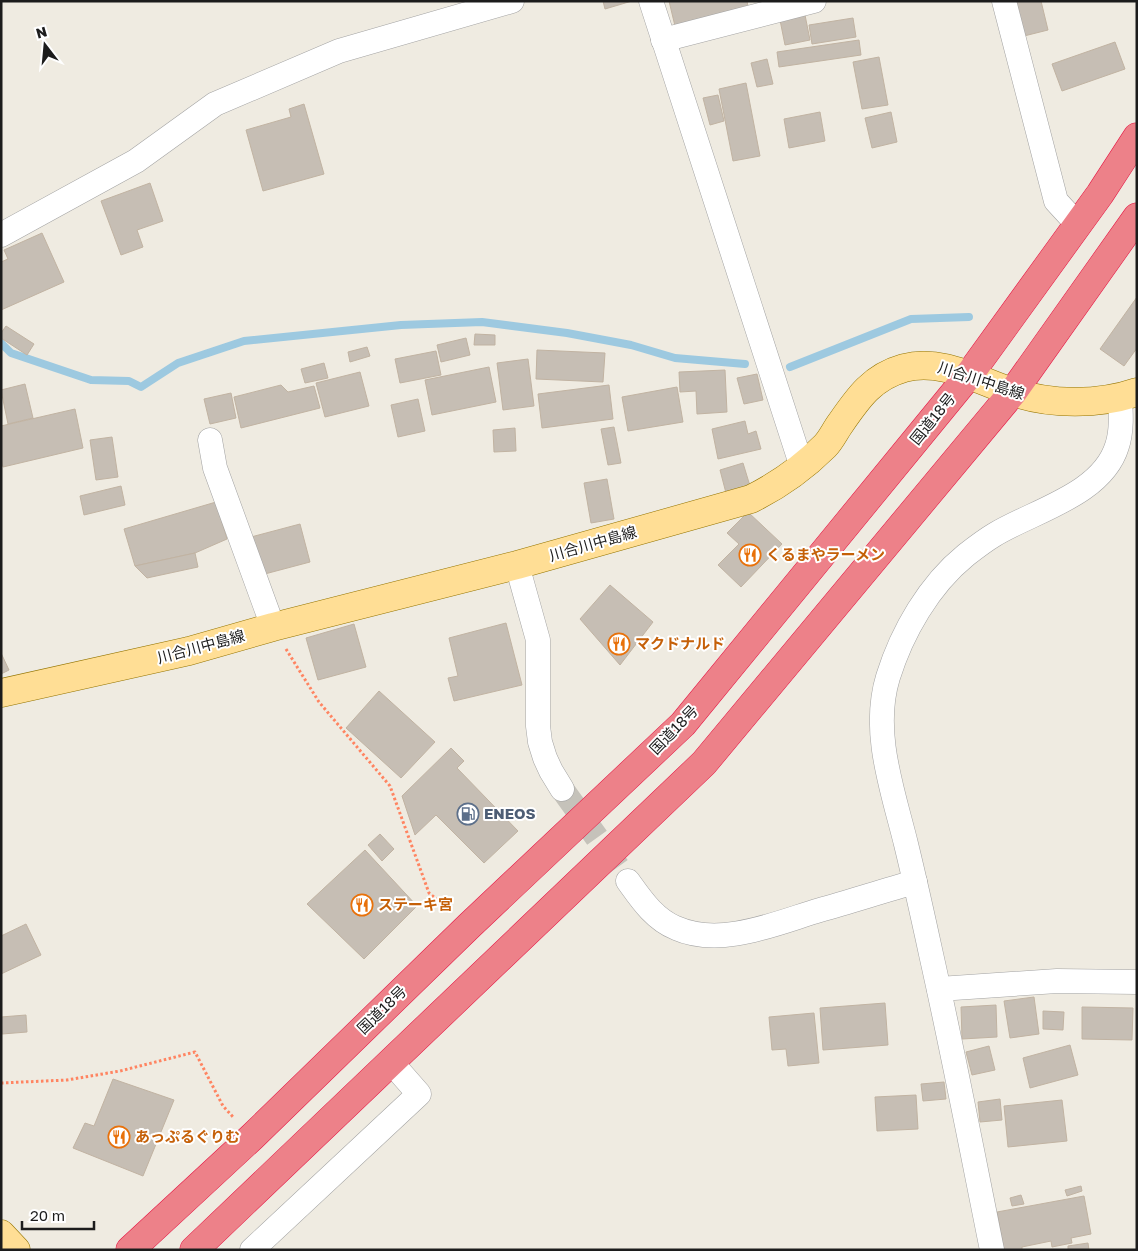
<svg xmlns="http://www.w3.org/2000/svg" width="1138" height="1251" viewBox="0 0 1138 1251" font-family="'Golos Text','Noto Sans JP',sans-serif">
<rect width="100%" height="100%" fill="#efebe1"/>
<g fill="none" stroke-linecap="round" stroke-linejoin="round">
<g stroke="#9dc9e0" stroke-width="8">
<polyline points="1,343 11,353 91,380 129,381 141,387 178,363 244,341 401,325 482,322 567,333 631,345 675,358 745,364"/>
<polyline points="790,367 911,319 969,317"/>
</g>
</g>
<g fill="#c6beb4" stroke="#c1b3a2">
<polygon points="603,1 632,1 605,9"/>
<polygon points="669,1 747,1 748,6 675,26"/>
<polygon points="1016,1 1041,1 1048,30 1024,36"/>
<polygon points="804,10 810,40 785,45 779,15"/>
<polygon points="853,18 856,37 812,44 809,25"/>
<polygon points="859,40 861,55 779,67 777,52"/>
<polygon points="1115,42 1125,69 1062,91 1052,64"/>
<polygon points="879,57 888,105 862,109 853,62"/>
<polygon points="767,59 773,84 757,87 751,63"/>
<polygon points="746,83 760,156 733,161 719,89"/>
<polygon points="718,95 724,121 710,125 703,98"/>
<polygon points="304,104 324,174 263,191 246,130 291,117 289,109"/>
<polygon points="820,112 825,141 789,148 784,119"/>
<polygon points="891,112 897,142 872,148 865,118"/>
<polygon points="150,183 163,221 137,230 143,247 121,255 101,201"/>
<polygon points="42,233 64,282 1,310 1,262 8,259 4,250"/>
<polygon points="1137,297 1137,348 1124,366 1100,349"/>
<polygon points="6,326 34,344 27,355 1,338 1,333"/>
<polygon points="475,334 495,335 495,345 474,345"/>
<polygon points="466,338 470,355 441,362 437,345"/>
<polygon points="367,347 370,356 350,362 348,352"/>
<polygon points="537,350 605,353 603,382 536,379"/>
<polygon points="436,351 441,375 400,383 395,359"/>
<polygon points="528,359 534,406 503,410 497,363"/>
<polygon points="324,363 328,378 305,383 301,369"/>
<polygon points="489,367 496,402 432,415 425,380"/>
<polygon points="725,370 727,412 697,414 696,391 680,392 679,372"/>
<polygon points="360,372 369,406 325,417 316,383"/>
<polygon points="757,374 763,400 744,404 737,378"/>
<polygon points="25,384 33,418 8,424 1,390"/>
<polygon points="281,385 288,392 314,386 320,408 241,428 234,397"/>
<polygon points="609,385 613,419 542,428 538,394"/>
<polygon points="677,387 683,422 628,431 622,397"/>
<polygon points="231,393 236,418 210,424 204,399"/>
<polygon points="418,399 425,431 398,437 391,405"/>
<polygon points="75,409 83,448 3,467 1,459 1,426"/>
<polygon points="745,421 748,434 756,431 761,449 718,459 712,429"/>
<polygon points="614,427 621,463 608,465 601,429"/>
<polygon points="515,428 516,451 494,452 493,430"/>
<polygon points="112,437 118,477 96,480 90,440"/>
<polygon points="743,463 750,486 726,493 720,470"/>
<polygon points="607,479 614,519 591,523 584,483"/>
<polygon points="121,486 125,505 84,515 80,496"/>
<polygon points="216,502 227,539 195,553 135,566 124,529"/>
<polygon points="748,512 782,544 741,587 718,565 739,544 727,533"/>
<polygon points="300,524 310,562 261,575 251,537"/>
<polygon points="195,553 198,567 147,578 135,566"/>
<polygon points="610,585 653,622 620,665 580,619"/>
<polygon points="506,623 522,685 454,701 448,678 458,676 449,638"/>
<polygon points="354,624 366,667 318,680 306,638"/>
<polygon points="1,653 9,670 1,674"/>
<polygon points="379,691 435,742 401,778 346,728"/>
<polygon points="451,748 464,761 457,768 518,831 484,863 436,815 415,835 402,796"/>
<polygon points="380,834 394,849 382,861 368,845"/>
<polygon points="365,850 417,906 364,959 307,904"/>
<polygon points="26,924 41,955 1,974 1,936"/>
<polygon points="1034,997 1039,1034 1010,1038 1004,1001"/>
<polygon points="885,1003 888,1045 823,1050 820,1008"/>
<polygon points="996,1005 997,1037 962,1039 961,1007"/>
<polygon points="1082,1007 1133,1008 1132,1040 1082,1039"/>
<polygon points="1043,1011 1064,1012 1063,1030 1043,1029"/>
<polygon points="814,1013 819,1063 788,1066 786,1049 772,1050 769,1017"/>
<polygon points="26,1015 27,1032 2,1034 1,1017"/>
<polygon points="1070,1045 1078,1075 1030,1088 1023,1058"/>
<polygon points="989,1046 995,1070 972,1075 966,1052"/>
<polygon points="113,1079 174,1100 143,1176 73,1148 85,1123 94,1126"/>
<polygon points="944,1082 946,1099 923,1101 921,1084"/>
<polygon points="916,1095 918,1129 877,1131 875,1097"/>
<polygon points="1000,1099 1002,1120 980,1122 978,1102"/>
<polygon points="1062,1100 1067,1141 1008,1147 1004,1106"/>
<polygon points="1081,1186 1082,1191 1067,1196 1065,1190"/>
<polygon points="1021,1195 1024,1204 1012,1206 1010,1198"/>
<polygon points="1084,1196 1091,1234 1071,1238 1072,1243 1052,1247 1051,1241 1022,1247 1022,1250 1004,1250 997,1212"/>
<polygon points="1088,1243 1089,1250 1068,1250 1068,1246"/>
</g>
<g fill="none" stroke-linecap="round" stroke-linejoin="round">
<polyline stroke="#c5c2ba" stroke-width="24" stroke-dasharray="24 12" stroke-linecap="butt" points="562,789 628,881"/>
<g stroke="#a3a3a3" stroke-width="25">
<g id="minor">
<polyline points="651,1 802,467"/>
<polyline points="1004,1 1056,201 1078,225"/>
<polyline points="663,40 814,1"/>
<polyline points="1,235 136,161 215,104 339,51 512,1"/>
<polyline points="210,440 215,468 273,627"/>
<polyline points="517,565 538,640 538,726 540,742 545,758 551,771 562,789"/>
<path d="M628 881C641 899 654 919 676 928 721 948 776 923 820 910 852 901 883 891 915 882"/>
<polyline points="939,989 1057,981 1137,982"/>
<polyline points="252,1250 419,1094 391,1062"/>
<path d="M992 1250C972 1151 953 1052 931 954 923 917 915 881 906 844 893 791 871 732 888 677 902 632 929 585 966 555 975 548 984 541 994 535 1033 511 1102 495 1117 446 1122 431 1121 414 1120 398"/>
</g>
</g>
<g stroke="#947400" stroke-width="29">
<g id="major">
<path d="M1 693 189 651 273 627 517 565 751 499C779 485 803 468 825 446 831 440 835 431 840 424 858 398 872 377 904 368 943 358 978 381 1013 392 1050 405 1100 405 1137 392"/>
<polyline points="1,1234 16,1250"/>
</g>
</g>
<g stroke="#e51644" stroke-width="29">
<g id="highway">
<polyline points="130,1250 252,1137 469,926 683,724 969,375 1100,194 1137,137"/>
<polyline points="194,1250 704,763 1013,392 1137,217"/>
</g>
</g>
<g stroke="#ff8461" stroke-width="3" stroke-dasharray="2.5 2.5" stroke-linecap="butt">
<polyline points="286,649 319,702 390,786 429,893 449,909"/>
<polyline points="1,1083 67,1080 120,1071 195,1052 223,1106 234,1118"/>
</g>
<use href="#minor" stroke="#fff" stroke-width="24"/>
<use href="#major" stroke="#ffde95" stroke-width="28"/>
<use href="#highway" stroke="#ed8189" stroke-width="28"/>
</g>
<defs>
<g id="restaurant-ring" transform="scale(1.125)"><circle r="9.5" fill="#fff" stroke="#e8710a" stroke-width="1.5"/><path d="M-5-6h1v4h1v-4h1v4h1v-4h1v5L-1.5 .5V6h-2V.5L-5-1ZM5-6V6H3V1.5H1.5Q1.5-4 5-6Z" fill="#e8710a"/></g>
<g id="fuel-ring" transform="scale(1.125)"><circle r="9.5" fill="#fff" stroke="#5c6f8a" stroke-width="1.5"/><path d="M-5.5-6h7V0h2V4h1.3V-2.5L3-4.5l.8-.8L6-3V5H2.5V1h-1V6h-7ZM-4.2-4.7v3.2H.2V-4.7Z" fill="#5c6f8a"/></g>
</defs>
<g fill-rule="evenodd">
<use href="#restaurant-ring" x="750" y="555"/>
<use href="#restaurant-ring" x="619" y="644"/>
<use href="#fuel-ring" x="468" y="814"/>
<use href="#restaurant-ring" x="362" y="905"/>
<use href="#restaurant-ring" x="119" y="1137"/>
</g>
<g text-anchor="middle" stroke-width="4" stroke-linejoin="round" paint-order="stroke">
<g font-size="15" fill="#1c1c1c" stroke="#fff">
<text transform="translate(981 381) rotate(18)" y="5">川合川中島線</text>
<text transform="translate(933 419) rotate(-51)" y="5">国道18号</text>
<text transform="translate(593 544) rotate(-16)" y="5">川合川中島線</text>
<text transform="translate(201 647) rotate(-15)" y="5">川合川中島線</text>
<text transform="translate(674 730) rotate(-46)" y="5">国道18号</text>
<text transform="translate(382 1010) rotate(-44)" y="5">国道18号</text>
</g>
<g font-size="15" font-weight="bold" fill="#c56008" stroke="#fff" text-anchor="start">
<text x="766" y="560">くるまやラーメン</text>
<text x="635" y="649">マクドナルド</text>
<text x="378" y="910">ステーキ宮</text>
<text x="135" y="1142">あっぷるぐりむ</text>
</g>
<g font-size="15" font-weight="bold" fill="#4e5e75" stroke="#fff" text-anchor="start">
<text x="484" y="819">ENEOS</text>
</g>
</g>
<rect width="1138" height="1251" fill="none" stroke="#1c1c1c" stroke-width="5"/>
<g transform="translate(45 45) rotate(344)" stroke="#ffffff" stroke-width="4" paint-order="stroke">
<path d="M0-4L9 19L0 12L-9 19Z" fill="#1c1c1c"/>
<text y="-8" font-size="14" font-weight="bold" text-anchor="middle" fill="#1c1c1c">N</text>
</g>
<path d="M22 1221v8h72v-8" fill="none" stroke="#1c1c1c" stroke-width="2.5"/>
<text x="30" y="1221" font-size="15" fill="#1c1c1c" stroke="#ffffff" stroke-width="4" paint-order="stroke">20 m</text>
</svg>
